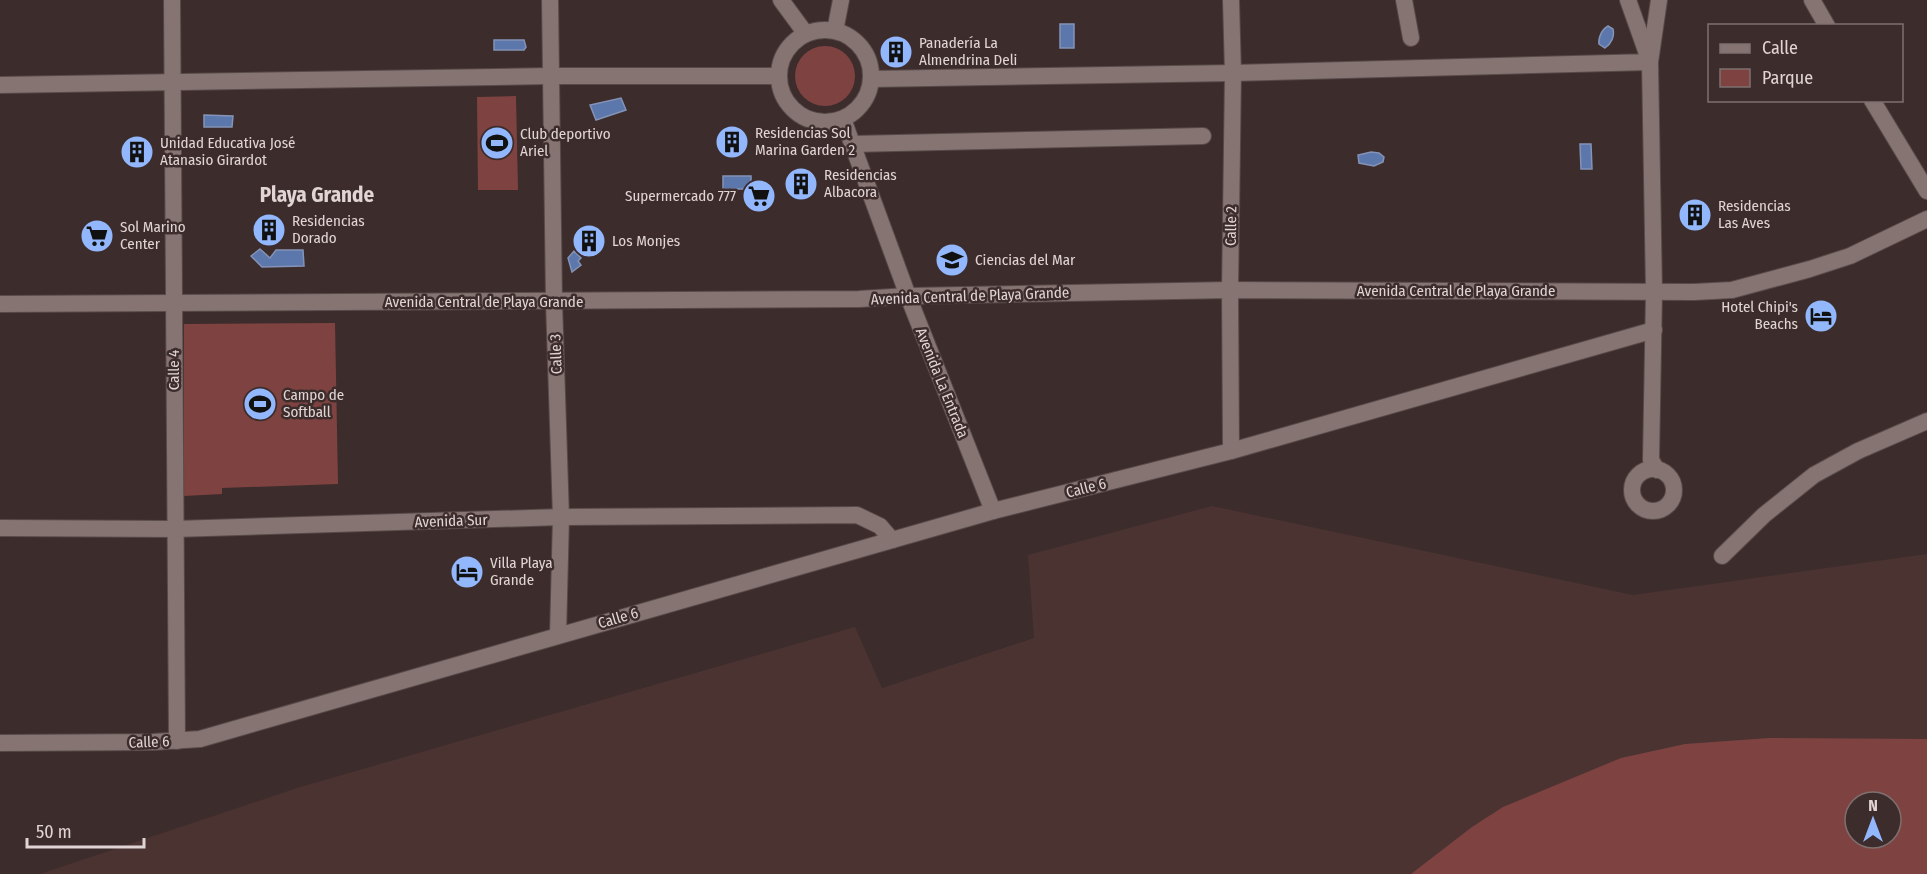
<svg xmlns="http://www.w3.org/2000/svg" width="1927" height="874" viewBox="0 0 1927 874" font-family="'Fira Sans Condensed',sans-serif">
<rect width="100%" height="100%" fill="#3c2c2b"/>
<path fill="#4b3332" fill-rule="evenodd" d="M1212 506 1633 595 1927 554V874H40L297 788 855 627 882 688 1034 638 1028 555ZM1855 802H1891V838H1855Z"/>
<g fill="#7e4341" fill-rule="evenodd">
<circle cx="825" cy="76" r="30"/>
<polygon points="516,96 518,190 478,190 477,97"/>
<polygon points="335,323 338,484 222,488 222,494 184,496 184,324"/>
<path d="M1769 738 1927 739V874H1411L1472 827 1503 807 1621 758 1685 744ZM1855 802H1891V838H1855Z"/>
</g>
<g fill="#5c77ab" stroke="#8493b7" stroke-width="1.5">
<rect x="1060" y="24" width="14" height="24"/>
<path d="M1608 26 1613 29C1615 36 1611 44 1605 48L1599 44C1598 38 1602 29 1608 26Z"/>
<polygon points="494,40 524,40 526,47 524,50 494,50"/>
<polygon points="621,98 626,110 596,120 590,105"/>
<polygon points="204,115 233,116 232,127 204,127"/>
<polygon points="1580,144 1591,144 1592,169 1581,169"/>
<polygon points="1371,152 1379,153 1384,157 1383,162 1374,166 1359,163 1358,155"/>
<rect x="723" y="176" width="28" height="13"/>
<polygon points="260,249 270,258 276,250 303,250 304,266 262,267 251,256"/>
<polygon points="574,251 581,258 578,261 581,265 572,272 568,258"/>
</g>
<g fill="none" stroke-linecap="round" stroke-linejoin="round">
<g stroke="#574a49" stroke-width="18">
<g id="minor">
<polyline points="172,0 177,741"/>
<polyline points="550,0 554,302 561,517 558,635"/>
<polyline points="781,0 806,34"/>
<polyline points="1404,0 1411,38"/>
<polyline points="1812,0 1827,26"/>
<circle cx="825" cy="76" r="46"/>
<polyline points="835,31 841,0"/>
<polyline points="872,79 1233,73 1650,62 1628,0"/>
<polyline points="0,85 550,76 778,76"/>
<polyline points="1872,100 1927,191"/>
<polyline points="843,119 908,296 993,511"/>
<polyline points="852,144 1203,136"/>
<polyline points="0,304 859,299 908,296 1230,290 1694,292 1732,290 1810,269 1850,256 1927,219"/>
<polyline points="1231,451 1230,290 1233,73 1231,0"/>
<circle cx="1653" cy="490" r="21"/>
<polyline points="1657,470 1651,460 1654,292 1650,62 1659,0"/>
<polyline points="0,528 175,529 561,517 857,515 880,526 892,540"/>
<polyline points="1722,556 1764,515 1814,475 1858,451 1927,421"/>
<polyline points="0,743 153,742 200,739 993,511 1231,451 1654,330"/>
</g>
</g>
<use href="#minor" stroke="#867472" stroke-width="16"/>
</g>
<defs>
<g id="building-disc" transform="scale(1.725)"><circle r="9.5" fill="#92b7fd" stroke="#3c2c2b"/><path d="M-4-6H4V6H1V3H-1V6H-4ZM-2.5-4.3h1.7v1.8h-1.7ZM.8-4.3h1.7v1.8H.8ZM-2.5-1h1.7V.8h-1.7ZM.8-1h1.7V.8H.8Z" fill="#111"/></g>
<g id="stadium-disc" transform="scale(1.725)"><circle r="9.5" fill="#92b7fd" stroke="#3c2c2b"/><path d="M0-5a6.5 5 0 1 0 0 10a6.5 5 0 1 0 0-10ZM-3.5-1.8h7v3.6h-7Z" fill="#111"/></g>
<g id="supermarket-disc" transform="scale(1.725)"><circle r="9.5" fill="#92b7fd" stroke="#3c2c2b"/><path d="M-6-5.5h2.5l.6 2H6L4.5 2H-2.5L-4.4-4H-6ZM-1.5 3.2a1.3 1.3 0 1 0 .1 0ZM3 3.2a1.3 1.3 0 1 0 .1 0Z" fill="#111"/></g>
<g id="school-disc" transform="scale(1.725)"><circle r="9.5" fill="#92b7fd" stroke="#3c2c2b"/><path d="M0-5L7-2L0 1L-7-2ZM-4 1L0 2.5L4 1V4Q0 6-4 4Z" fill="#111"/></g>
<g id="hotel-disc" transform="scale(1.725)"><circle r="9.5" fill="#92b7fd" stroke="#3c2c2b"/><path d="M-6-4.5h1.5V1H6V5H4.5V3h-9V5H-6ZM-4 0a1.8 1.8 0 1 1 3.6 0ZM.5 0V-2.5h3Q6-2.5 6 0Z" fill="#111"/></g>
</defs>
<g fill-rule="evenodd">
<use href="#building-disc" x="896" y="52"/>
<use href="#building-disc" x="732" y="142"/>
<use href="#stadium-disc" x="497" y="143"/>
<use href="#building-disc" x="137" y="152"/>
<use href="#building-disc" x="801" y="184"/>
<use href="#supermarket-disc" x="759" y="196"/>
<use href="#building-disc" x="1695" y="215"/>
<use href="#building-disc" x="269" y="230"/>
<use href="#supermarket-disc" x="97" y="236"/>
<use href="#building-disc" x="589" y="241"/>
<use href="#school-disc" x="952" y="260"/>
<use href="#hotel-disc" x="1821" y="316"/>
<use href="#stadium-disc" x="260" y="404"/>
<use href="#hotel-disc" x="467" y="572"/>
</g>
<g text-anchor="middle" stroke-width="5" stroke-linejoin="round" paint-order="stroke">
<g font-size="15" fill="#e0d5d4" stroke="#3c2c2b" text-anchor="start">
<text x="919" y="48">Panadería La<tspan x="919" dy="17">Almendrina Deli</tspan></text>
<text x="755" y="138">Residencias Sol<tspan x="755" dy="17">Marina Garden 2</tspan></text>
<text x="520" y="139">Club deportivo<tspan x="520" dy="17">Ariel</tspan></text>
<text x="160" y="148">Unidad Educativa José<tspan x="160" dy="17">Atanasio Girardot</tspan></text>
<text x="824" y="180">Residencias<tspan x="824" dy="17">Albacora</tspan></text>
<text x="736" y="201" text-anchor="end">Supermercado 777</text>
<text x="1718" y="211">Residencias<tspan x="1718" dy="17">Las Aves</tspan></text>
<text x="292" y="226">Residencias<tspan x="292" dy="17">Dorado</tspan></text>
<text x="120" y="232">Sol Marino<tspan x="120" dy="17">Center</tspan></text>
<text x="612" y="246">Los Monjes</text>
<text x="975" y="265">Ciencias del Mar</text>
<text x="1798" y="312" text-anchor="end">Hotel Chipi's<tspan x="1798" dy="17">Beachs</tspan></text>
<text x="283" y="400">Campo de<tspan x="283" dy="17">Softball</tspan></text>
<text x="490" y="568">Villa Playa<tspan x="490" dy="17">Grande</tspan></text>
</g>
<g font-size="15" fill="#e0d5d4" stroke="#3c2c2b">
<text transform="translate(1231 226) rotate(-89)" y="5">Calle 2</text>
<text x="1456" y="296">Avenida Central de Playa Grande</text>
<text transform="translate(970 296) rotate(-2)" y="5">Avenida Central de Playa Grande</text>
<text x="484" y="307">Avenida Central de Playa Grande</text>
<text transform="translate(556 354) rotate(-92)" y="5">Calle 3</text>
<text transform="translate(174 370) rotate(-90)" y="5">Calle 4</text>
<text transform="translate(942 383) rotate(68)" y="5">Avenida La Entrada</text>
<text transform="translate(1086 488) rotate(-14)" y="5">Calle 6</text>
<text transform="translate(451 521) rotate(-2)" y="5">Avenida Sur</text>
<text transform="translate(618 618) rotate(-16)" y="5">Calle 6</text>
<text transform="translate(149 742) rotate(-2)" y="5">Calle 6</text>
</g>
<g font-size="21" font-weight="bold" fill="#e0d5d4" stroke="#3c2c2b">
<text x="317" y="202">Playa Grande</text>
</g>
</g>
<rect x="1708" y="24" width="195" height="78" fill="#3c2c2b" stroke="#7e706f" stroke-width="1.5"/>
<rect x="1720" y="44" width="30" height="9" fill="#867472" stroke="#7e706f" stroke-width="1.5"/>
<text x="1762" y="54" font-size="18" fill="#e0d5d4">Calle</text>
<rect x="1720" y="69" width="30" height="18" fill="#7e4341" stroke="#7e706f" stroke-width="1.5"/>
<text x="1762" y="84" font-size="18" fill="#e0d5d4">Parque</text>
<g transform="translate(1873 820)"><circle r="28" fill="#3c2c2b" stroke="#7e706f" stroke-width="1.5"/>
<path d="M0-4.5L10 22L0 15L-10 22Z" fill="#92b7fd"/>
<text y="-9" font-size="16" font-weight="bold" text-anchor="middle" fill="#e0d5d4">N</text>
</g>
<path d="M27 838v9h117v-9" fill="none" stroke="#e0d5d4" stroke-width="3"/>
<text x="36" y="838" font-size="18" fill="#e0d5d4" stroke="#3c2c2b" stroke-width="4.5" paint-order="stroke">50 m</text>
</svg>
